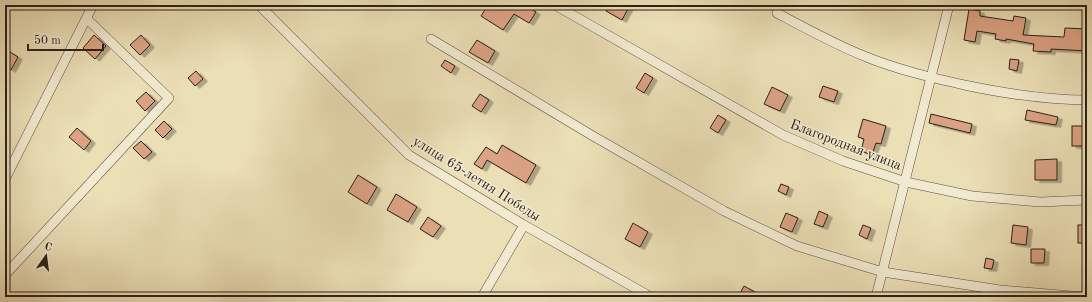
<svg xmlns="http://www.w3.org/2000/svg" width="1092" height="302" viewBox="0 0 1092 302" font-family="'Old Standard TT',serif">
<defs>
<filter id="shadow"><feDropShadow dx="4.5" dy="2.5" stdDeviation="0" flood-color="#0004"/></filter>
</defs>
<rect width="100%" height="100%" fill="#ebdfb6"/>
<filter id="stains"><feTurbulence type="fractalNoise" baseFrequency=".005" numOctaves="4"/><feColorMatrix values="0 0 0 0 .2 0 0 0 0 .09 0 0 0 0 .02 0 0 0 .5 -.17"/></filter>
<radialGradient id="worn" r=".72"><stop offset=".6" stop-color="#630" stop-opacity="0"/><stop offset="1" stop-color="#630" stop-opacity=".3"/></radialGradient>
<g fill="#dca284" stroke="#2b2119" filter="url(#shadow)">
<polygon points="488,5 525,5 536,12 529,23 514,14 503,30 481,16"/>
<polygon points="609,5 630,5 622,20 606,11"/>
<polygon points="969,9 980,11 980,16 1013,21 1014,16 1026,18 1023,35 1064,37 1065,28 1087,29 1087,51 1051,49 1051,52 1033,51 1034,44 1006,39 1006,41 995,39 996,34 977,31 975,42 964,40"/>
<polygon points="94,35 106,46 95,59 83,48"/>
<polygon points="141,35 150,45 140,55 130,45"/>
<polygon points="477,40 495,51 488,63 469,52"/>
<polygon points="5,49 18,57 11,70 5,66"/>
<polygon points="1010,59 1019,60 1017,71 1009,69"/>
<polygon points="445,60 455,66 451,73 441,66"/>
<polygon points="196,71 203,79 195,86 188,78"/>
<polygon points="645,73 653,78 644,93 636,88"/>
<polygon points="823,86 838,91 834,102 819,97"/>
<polygon points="772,87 788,95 780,111 764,104"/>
<polygon points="146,92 155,101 145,111 136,101"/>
<polygon points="480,94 489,100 481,112 472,106"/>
<polygon points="1027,110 1058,117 1056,125 1025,120"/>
<polygon points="931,114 972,124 970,133 929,123"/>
<polygon points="718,115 726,120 718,133 710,128"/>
<polygon points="863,119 886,126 881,144 876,143 872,155 861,151 864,139 858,137"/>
<polygon points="164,121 172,129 163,138 155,130"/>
<rect x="1072" y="126" width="15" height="20"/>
<polygon points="77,128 91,141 84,150 69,137"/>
<polygon points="141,141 152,152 144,159 133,148"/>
<polygon points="502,145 536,165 526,183 487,160 482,169 474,164 486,147 497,154"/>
<polygon points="1057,159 1057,180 1035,180 1035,160"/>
<polygon points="358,175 377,187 367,204 348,192"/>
<polygon points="781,184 789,187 786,195 778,191"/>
<polygon points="396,194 417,207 408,222 387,210"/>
<polygon points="819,211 828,215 823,227 814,224"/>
<polygon points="786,213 798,218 792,232 780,227"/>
<polygon points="428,217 441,226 433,237 420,229"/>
<polygon points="633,223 648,232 640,247 625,239"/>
<polygon points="863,225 871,228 867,239 859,235"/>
<polygon points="1013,225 1028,227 1026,245 1011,243"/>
<rect x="1078" y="225" width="9" height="18"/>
<polygon points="1031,249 1045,249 1044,263 1031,263"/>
<polygon points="986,258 994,260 992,269 984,268"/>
<polygon points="744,286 764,297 738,297"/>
</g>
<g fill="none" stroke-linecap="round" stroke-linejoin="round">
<g stroke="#5b5040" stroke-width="10">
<g id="street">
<polyline points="259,5 409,155 524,225 651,297"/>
<polyline points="555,5 783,135 843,161 906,182 972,196 1040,202 1087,200"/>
<path d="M777 13C805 28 834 44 864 56 898 70 933 78 969 86 1008 94 1047 100 1087 100"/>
<polyline points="431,39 593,136 724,211 797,246 883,272 1000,290 1072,296 1087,296"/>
<polyline points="5,179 93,5"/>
<polyline points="5,275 169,98 87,19"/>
<polyline points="482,297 524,225"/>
<polyline points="876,297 949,5"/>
</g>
</g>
<use href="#street" stroke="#f2ead0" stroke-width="9"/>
</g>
<g text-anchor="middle" stroke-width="3" stroke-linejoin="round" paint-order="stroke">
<g font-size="14" fill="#2b2119" stroke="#f2ead0">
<text transform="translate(846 144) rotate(21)" y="5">Благородная улица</text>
<text transform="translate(477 178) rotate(32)" y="5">улица 65-летия Победы</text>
</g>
</g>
<rect width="1092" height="302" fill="none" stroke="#ebdfb6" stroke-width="20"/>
<rect x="6" y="6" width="1080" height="290" fill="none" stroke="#2b2119" stroke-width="2"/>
<rect x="10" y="10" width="1072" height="282" fill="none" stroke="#2b2119"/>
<g transform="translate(46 256) rotate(14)" stroke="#f2ead0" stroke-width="3" paint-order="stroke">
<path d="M0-3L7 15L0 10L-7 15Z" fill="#2b2119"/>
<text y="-6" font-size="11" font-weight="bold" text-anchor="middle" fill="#2b2119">С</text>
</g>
<path d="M28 44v6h75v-6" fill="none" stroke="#2b2119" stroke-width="2"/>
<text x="34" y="44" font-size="12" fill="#2b2119" stroke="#f2ead0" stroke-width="3" paint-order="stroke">50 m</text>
<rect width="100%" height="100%" filter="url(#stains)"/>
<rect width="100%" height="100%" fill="url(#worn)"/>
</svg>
